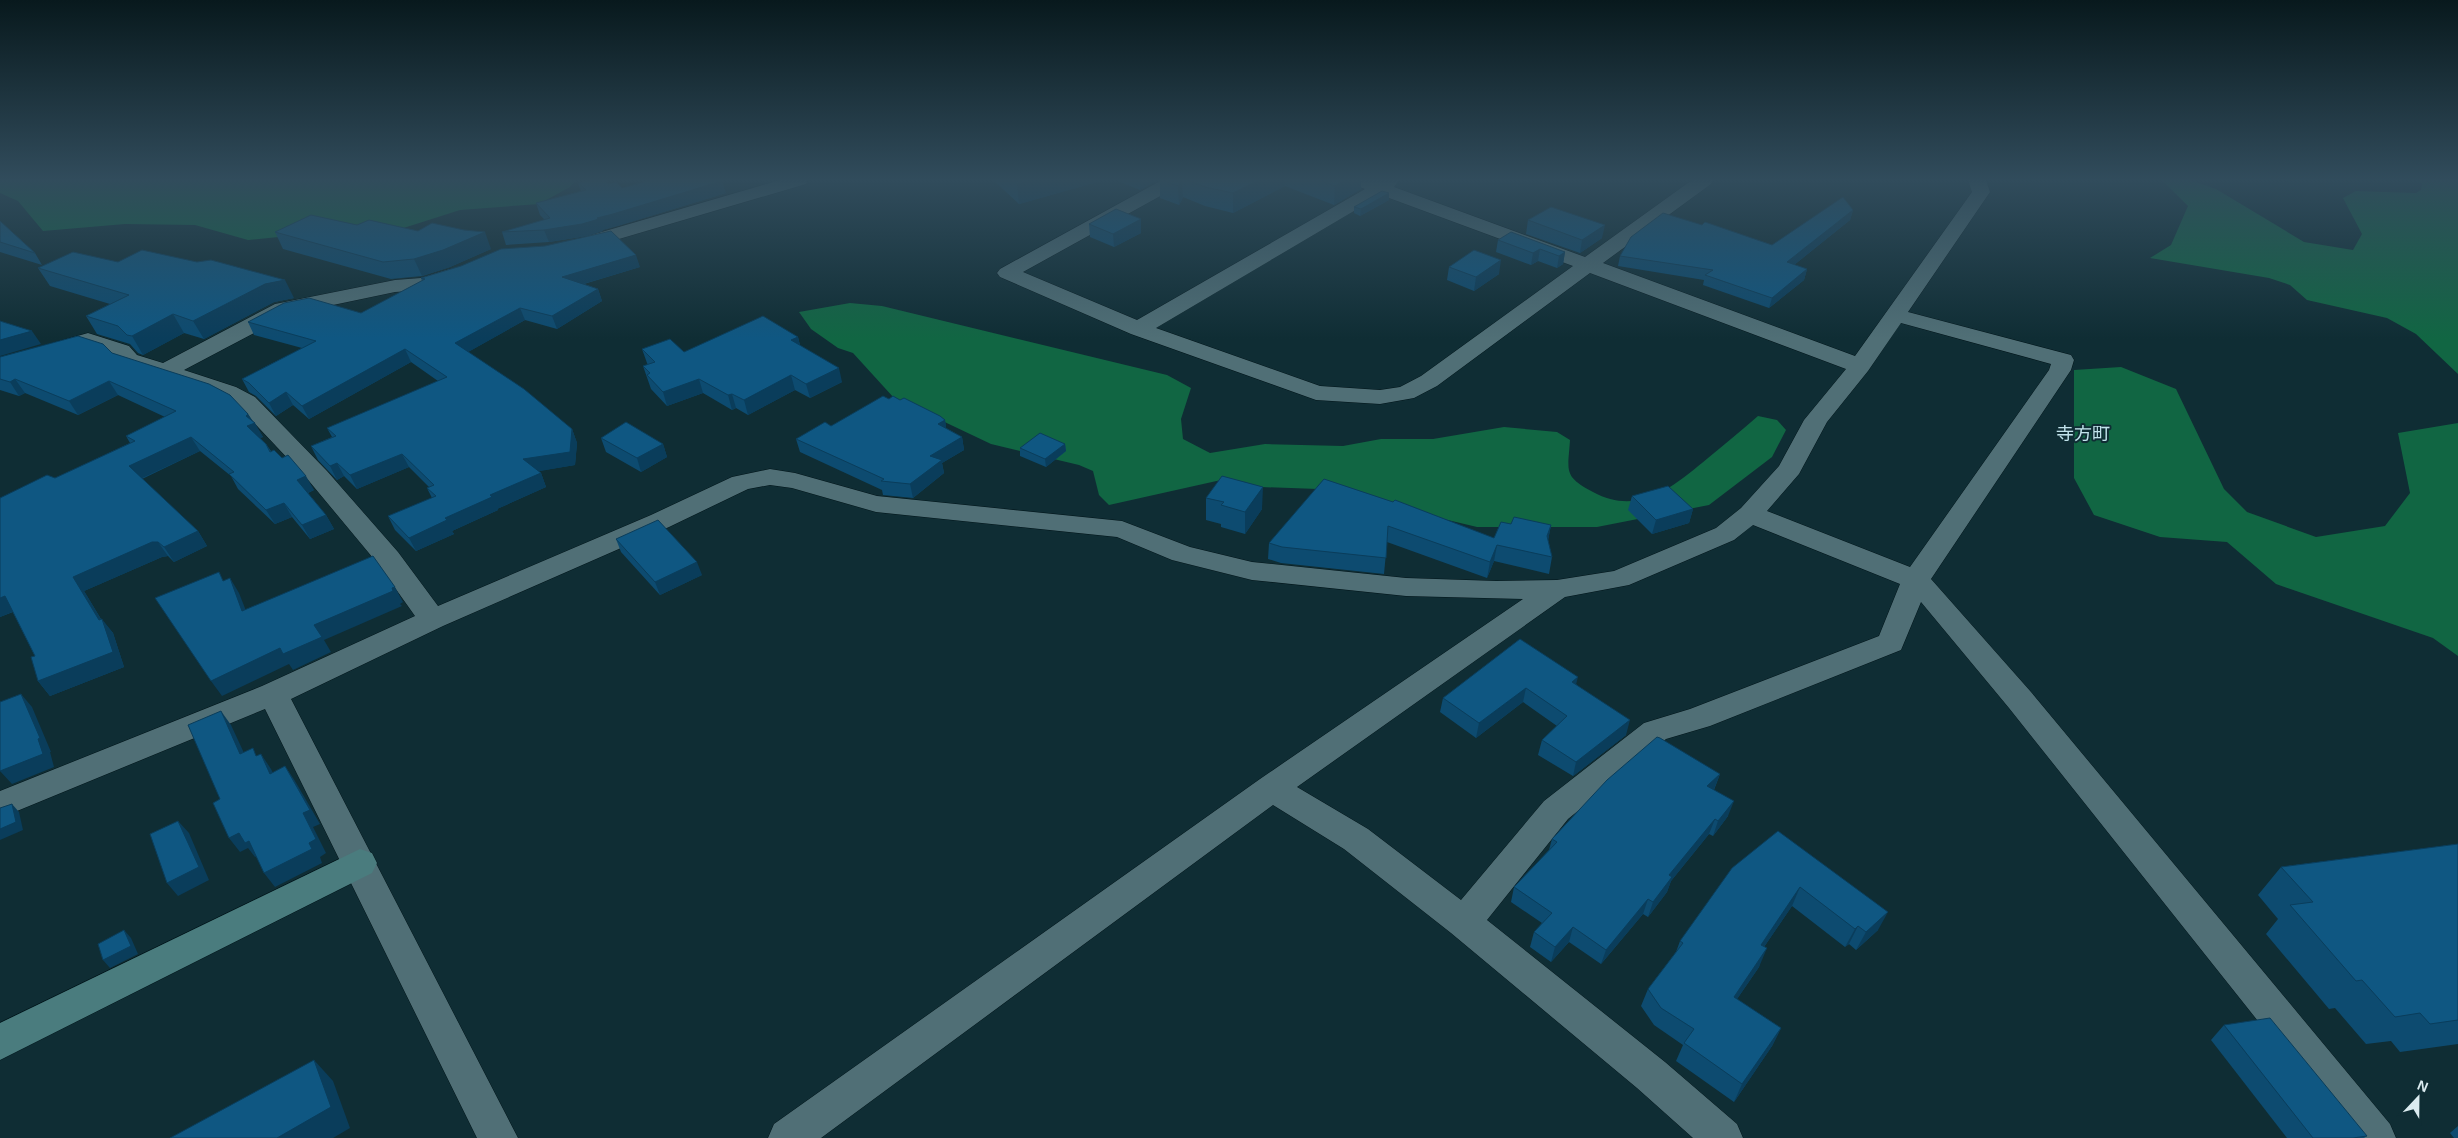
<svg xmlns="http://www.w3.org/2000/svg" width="2458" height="1138" viewBox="0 0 2458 1138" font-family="Arial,'Noto Sans JP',sans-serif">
<rect width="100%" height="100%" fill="#0f2d34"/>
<g fill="#116643">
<polygon points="0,180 576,180 570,187 539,204 460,210 369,239 298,235 248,240 195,225 125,224 43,231 18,201 0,193"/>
<polygon points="2162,180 2190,180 2216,189 2304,242 2353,250 2362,234 2343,198 2356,191 2416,193 2421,190 2422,184 2418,180 2458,180 2458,374 2416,334 2387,318 2307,300 2290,285 2269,278 2150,258 2171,245 2188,206"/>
<path d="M850 303 882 306 1167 375 1191 388 1181 419 1183 439 1210 453 1265 444 1343 446 1381 439H1433L1504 427 1557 432 1570 440C1568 472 1563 476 1593 492 1639 517 1674 486 1708 458 1725 444 1742 430 1758 416L1777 420 1786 430 1772 457 1709 505 1597 527H1477L1318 489 1261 487 1221 480 1109 505 1099 495 1093 471 1079 465 991 444 894 398 853 353 838 348 811 329 799 312Z"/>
<polygon points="2121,367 2176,389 2224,489 2247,512 2316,537 2385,526 2410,493 2398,433 2458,423 2458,656 2433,638 2276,584 2227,542 2160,537 2094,515 2074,478 2074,370"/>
</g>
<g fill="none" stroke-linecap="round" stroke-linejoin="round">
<g stroke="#011419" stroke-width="1">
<g id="street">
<polygon points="780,180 808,180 806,184 585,249 578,251 571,249 568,245 571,241"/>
<path d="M1162 180H1184L1182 184 1023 272 1137 320 1365 189 1352 184 1350 180H1399L1394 187 1585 257 1692 180H1713L1711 184 1603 263 1855 356 1972 192 1968 180H1986L1990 192 1908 312 2071 355 2074 360 2071 370 1931 579 2031 692 2390 1124 2396 1138H2351L2009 708 1921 602 1901 650 1710 726 1666 739 1568 819 1487 920 1665 1062 1737 1124 1743 1138H1693L1637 1088 1451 933 1344 849 1273 805 821 1138H768L774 1124 1260 779 1523 599 1406 596 1252 580 1172 560 1117 537 876 512 792 488 770 485 748 489 669 527 443 626 291 699 518 1138H477L265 709 0 818V791L262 686 415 616 378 564 309 481 239 407 220 397 121 365 113 356 87 347 0 372V358L88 333 129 346 137 355 163 363 275 304 395 280 421 278 450 269 457 271 460 275 457 279 424 290 395 292 290 314 184 370 236 387 255 397 327 471 398 552 438 606 651 515 732 477 770 469 795 473 877 496 1122 521 1190 547 1252 562 1406 578 1496 581 1557 580 1614 571 1716 528 1741 508 1779 466 1804 420 1846 369 1590 273 1437 386 1414 398 1380 404 1316 400 1131 334 1000 277 997 273 1000 269ZM1381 195 1573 266 1421 376 1400 387 1380 390 1320 386 1156 328ZM1901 323 2051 364 2049 370 1910 567 1767 511 1799 474 1827 422 1868 371ZM1753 525 1900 584 1879 636 1690 709 1644 723 1544 801 1461 900 1368 829 1297 787 1565 597 1629 585 1734 540Z"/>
</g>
</g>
<g stroke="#011419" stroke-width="1">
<polygon id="secondary" points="360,849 372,853 377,863 372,873 0,1060 0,1023"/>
</g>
<use href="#street" fill="#506f76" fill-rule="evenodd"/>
<use href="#secondary" fill="#4a7c7e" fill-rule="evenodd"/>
</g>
<g fill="#0d4b70">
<polygon points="993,180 1104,180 1019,204"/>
<polygon points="1115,180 1158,180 1140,190"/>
<polygon points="1160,180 1361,180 1361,189 1334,205 1285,186 1233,213 1205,206 1183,197 1179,205 1160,198"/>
<polygon points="578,183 622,188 726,193 617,226 602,230 603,231 587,236 549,242 506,245 502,232 545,220 540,215 536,203 581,191"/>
<polygon points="1389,193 1389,200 1360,216 1354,213 1354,207"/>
<polygon points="1853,210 1850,220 1794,265 1807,269 1804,280 1769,308 1703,285 1704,280 1618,266 1620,256 1702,225 1772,245"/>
<polygon points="1141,219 1141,233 1114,247 1090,237 1089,224"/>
<polygon points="1528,220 1602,238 1580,253 1526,234"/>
<polygon points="0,221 35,253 42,265 0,252"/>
<polygon points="357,225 491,249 450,267 422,276 391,279 283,249 275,232"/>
<polygon points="1498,240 1565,252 1563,264 1557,268 1538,261 1531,265 1496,252"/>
<polygon points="640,267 584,284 598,289 602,301 557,329 525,320 468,352 572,429 577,443 575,465 538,471 541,473 546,487 497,509 498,510 452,531 454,534 416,551 395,530 388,516 432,498 427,488 429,487 409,467 357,489 344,476 337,480 318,460 311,446 332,437 327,428 438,381 411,362 309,419 293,405 276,416 256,396 249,392 242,379 302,348 254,335 248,322 361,313 422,281 421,278"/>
<polygon points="1449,267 1499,274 1474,291 1447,280"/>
<polygon points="38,268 294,298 274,302 204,339 184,333 143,355 138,353 130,344 97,334 86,316 110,304 50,286"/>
<polygon points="798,337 800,345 842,382 810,398 795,390 748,415 736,408 732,410 703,393 667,406 651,389 643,366 648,365 647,363 642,349 684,352"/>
<polygon points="112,353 248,414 263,437 260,438 266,444 271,451 314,490 308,493 326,515 334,529 310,539 292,517 275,524 238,489 231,476 200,451 142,479 198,531 207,546 174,562 168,556 162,557 84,591 101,619 113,633 124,667 50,696 38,681 35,656 13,612 0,617 0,498 55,478 130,443 126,436 165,417 118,395 78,415 25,393 19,396 0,390 0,357"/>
<polygon points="900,400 945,420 946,428 962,437 964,450 942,463 944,473 913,498 883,495 882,490 800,452 796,439"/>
<polygon points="601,438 663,444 667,457 641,472 606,452"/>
<polygon points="1065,444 1066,451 1046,467 1020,456 1020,448"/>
<polygon points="1632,496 1693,509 1689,523 1652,534 1628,510"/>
<polygon points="1206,498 1262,509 1245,534 1221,527 1221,524 1206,520"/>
<polygon points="1393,502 1494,538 1511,524 1551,525 1548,540 1552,557 1549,574 1494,561 1487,578 1387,542 1384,574 1281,563 1268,559 1269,543"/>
<polygon points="616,539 702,575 660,595 621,552"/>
<polygon points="1520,639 1576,684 1626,735 1573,776 1538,755 1542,740 1557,726 1523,702 1476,738 1440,712 1443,698"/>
<polygon points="1720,774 1714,790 1728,816 1713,836 1709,834 1671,881 1667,892 1648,917 1643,914 1601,964 1569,942 1551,962 1530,947 1534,932 1542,923 1511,902 1514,887 1549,850 1552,839"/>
<polygon points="1778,831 1878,930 1856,950 1849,944 1845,947 1792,906 1764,947 1759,967 1737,999 1781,1028 1772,1046 1734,1102 1676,1061 1683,1045 1654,1025 1641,1006 1648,989 1676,952 1680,941"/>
<polygon points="2458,844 2458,1044 2400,1052 2391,1041 2366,1044 2335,1008 2329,1009 2266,934 2278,919 2258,895 2281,867"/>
<polygon points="2224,1025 2367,1136 2364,1138 2287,1138 2211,1040"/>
<polygon points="2458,1126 2458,1138 2454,1138 2450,1133"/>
</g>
<g fill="#0a3d5b">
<polygon points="1034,180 1104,180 1019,204 1017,184"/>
<polygon points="1140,180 1158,180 1140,190"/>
<polygon points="1182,180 1183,198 1179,205 1178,186"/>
<polygon points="1259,180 1285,180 1285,186 1233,213 1233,193"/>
<polygon points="1345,180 1361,180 1361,189 1334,205 1335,186"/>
<polygon points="722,181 726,193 617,226 602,230 603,231 587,236 549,242 544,230 597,218"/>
<polygon points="1389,193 1389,200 1360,216 1361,209"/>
<polygon points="1853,210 1850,220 1784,273 1787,262"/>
<polygon points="1141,219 1141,233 1114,247 1113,234"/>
<polygon points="1605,225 1602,238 1580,253 1582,240"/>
<polygon points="485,232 491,249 450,267 422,276 414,259"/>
<polygon points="1540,249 1538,261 1531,265 1533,253"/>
<polygon points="1565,252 1563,264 1557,268 1559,256"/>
<polygon points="636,255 640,267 566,289 562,277"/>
<polygon points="1501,260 1499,274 1474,291 1476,277"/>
<polygon points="1807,269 1804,280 1769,308 1772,298"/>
<polygon points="285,280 294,298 274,302 204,339 193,321 265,284"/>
<polygon points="598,289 602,301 557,329 552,316"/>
<polygon points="520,308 525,320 461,356 455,343"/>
<polygon points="173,314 184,333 143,355 132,336"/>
<polygon points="32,331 41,344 0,356 0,340"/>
<polygon points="798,337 801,351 791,340"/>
<polygon points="405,349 411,362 309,419 302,406"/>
<polygon points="839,368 842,382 810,398 806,384"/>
<polygon points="791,375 795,390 748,415 744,400"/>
<polygon points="15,379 25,393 19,396 10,382"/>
<polygon points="699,379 703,393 667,406 663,392"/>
<polygon points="109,381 118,395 78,415 69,401"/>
<polygon points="286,392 293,405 276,416 269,403"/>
<polygon points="732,394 736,408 732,410 728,395"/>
<polygon points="248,414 254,423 255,423 263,437 255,440 247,426 246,416"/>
<polygon points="945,420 947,433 938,424"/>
<polygon points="572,429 577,443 575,465 529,473 523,459"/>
<polygon points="191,437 200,451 138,480 129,466"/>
<polygon points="962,437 964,450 942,463 944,473 913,498 910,484 930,456"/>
<polygon points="663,444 667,457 641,472 637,458"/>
<polygon points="1065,444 1066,451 1046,467 1045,459"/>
<polygon points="402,454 409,467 357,489 350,475"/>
<polygon points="337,463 344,476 337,480 330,466"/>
<polygon points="541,473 546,487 497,509 498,510 452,531 454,534 416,551 409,538 445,518 490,495"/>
<polygon points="306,476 314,490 305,494 297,480"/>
<polygon points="1263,487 1262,509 1245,534 1245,512"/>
<polygon points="284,503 292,517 275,524 266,510"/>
<polygon points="1693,509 1689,523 1652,534 1656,520"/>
<polygon points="326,515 334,529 310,539 302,525"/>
<polygon points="1551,525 1548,541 1547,536"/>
<polygon points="198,531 207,546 174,562 164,547"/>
<polygon points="152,542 158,542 168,556 162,557 84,591 105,626 102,619 113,633 124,667 50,696 38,681 99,620 73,577"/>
<polygon points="1497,545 1494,561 1487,578 1490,562"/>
<polygon points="697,562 702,575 660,595 655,582"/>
<polygon points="230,578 239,593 252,626 242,611"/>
<polygon points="395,587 403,602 400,604 402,606 324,640 331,652 293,670 289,664 222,696 211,681 314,625"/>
<polygon points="5,596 17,610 0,617 0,598"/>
<polygon points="1578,677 1574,692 1572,682"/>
<polygon points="1526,688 1523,702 1476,738 1479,723"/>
<polygon points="21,694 32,707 51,752 50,752 54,767 12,784 0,771"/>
<polygon points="221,711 231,725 251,768 240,754"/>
<polygon points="1630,720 1626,735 1573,776 1576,762"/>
<polygon points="261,754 271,769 280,788 270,774"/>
<polygon points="285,766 295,781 320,824 313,827 326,853 320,857 322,863 275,887 264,873 309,843 303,813"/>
<polygon points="1720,774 1714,789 1702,801 1707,786"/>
<polygon points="1734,801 1728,816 1713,836 1718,821"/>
<polygon points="12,804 19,812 23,830 0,840 0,829"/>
<polygon points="1715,819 1709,834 1671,881 1667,892 1648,917 1653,902 1669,875"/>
<polygon points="178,821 189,833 209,880 178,896 167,883"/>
<polygon points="239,833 249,841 260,855 255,857 248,848 240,852 229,838"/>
<polygon points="1800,887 1792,906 1753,963 1761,945"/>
<polygon points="1648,899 1643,914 1601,964 1606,950"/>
<polygon points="1888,912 1878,930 1856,950 1866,932"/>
<polygon points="1858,926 1849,944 1845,947 1855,929"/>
<polygon points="1573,927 1569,942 1551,962 1555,947"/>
<polygon points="124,930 131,938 138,954 110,968 103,960"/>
<polygon points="1767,948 1759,967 1726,1015 1734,997"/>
<polygon points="1781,1028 1772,1046 1734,1102 1742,1084"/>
<polygon points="314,1060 333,1081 350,1128 333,1138 277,1138"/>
</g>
<g fill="#0f5782" stroke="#0a3d5b">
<polygon points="590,180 605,180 608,184 616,182 622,188 651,180 721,180 722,181 613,214 597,218 599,219 582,224 544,230 502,232 550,218 536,203 586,190 578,183"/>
<polygon points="1012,180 1034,180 1017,184"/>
<polygon points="1162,180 1182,180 1178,186"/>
<polygon points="1187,180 1259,180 1233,193 1205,187"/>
<polygon points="1319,180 1345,180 1335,186"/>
<polygon points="1382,191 1389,193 1361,209 1354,207"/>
<polygon points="1843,197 1853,210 1787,262 1807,269 1772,298 1705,275 1713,270 1620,256 1631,237 1663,213 1702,225 1705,222 1772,245"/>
<polygon points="1551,207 1605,225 1582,240 1528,220"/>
<polygon points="1116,209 1141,219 1113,234 1089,224"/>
<polygon points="311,215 357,225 369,220 418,231 432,223 464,230 485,232 443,250 414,259 383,262 275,232"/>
<polygon points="0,221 35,253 0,242"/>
<polygon points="611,231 636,255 562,277 598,289 552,316 520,308 455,343 524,389 572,429 570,452 523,459 541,473 490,495 492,497 445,518 447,520 409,538 388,516 436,496 427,488 434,485 402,454 350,475 337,463 330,466 311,446 336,436 327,428 447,377 405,349 302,406 286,392 269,403 249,383 242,379 316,341 248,322 284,303 309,298 361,313 425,279 421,278 461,266 501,249 545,246"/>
<polygon points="1511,232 1565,252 1559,256 1540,249 1533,253 1498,240"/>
<polygon points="142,250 197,262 211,260 285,280 265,284 193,321 173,314 132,336 127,335 118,326 86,316 129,295 38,268 73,252 118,262"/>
<polygon points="1474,250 1501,260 1476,277 1449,267"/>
<polygon points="763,316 798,337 791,340 839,368 806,384 791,375 744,400 732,394 728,395 699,379 663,392 647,375 650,373 643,366 655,362 642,349 670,339 684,352"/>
<polygon points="0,321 32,331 0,340"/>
<polygon points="78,336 103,344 112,353 209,384 230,395 248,414 246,416 255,423 247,426 266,444 270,452 274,450 282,458 288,455 306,476 297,480 326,515 302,525 284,503 266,510 229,474 234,472 191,437 129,466 198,531 164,547 158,542 152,542 73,577 99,620 102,619 113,652 38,681 31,657 35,656 5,596 0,598 0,498 47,475 55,478 135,441 126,436 176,411 109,381 69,401 15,379 10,382 0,379 0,357"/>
<polygon points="883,396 889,399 893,396 900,400 904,398 940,416 945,420 938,424 962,437 930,456 942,460 910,484 881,481 884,479 796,439 825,422 831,426"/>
<polygon points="626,422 663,444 637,458 601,438"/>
<polygon points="1040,433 1065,444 1045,459 1020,448"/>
<polygon points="1222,476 1263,487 1245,512 1221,505 1224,502 1206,498"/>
<polygon points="1324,479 1393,502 1395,500 1494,538 1501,522 1511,524 1514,517 1551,525 1547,536 1552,557 1497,545 1490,562 1388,526 1386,558 1282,547 1269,543"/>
<polygon points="1668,486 1693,509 1656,520 1632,496"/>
<polygon points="658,520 697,562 655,582 616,539"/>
<polygon points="373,556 395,587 392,588 393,591 314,625 322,637 283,654 280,648 211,681 155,598 219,572 223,581 230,578 242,611"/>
<polygon points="1520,639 1578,677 1572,682 1630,720 1576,762 1542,740 1567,716 1526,688 1479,723 1443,698"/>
<polygon points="21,694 40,738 38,739 43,754 0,771 0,702"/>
<polygon points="221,711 240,754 253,748 256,756 261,754 270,774 285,766 310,810 303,813 316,839 309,843 312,849 264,873 249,841 245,843 239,833 229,838 213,803 220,799 188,725"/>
<polygon points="1657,737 1660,738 1720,774 1707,786 1734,801 1718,821 1715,819 1669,875 1672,877 1653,902 1648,899 1606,950 1573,927 1555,947 1534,932 1552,913 1514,887 1557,842 1552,839 1607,780"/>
<polygon points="12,804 16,822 0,829 0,808"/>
<polygon points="178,821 199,867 167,883 150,834"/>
<polygon points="1778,831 1888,912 1866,932 1858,926 1855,929 1800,887 1761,945 1767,948 1734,997 1781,1028 1742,1084 1684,1043 1694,1029 1661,1008 1648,989 1683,943 1680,941 1732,868"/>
<polygon points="2458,844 2458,1020 2430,1024 2420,1013 2395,1017 2362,980 2356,981 2290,905 2313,902 2281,867"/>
<polygon points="124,930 131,946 103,960 98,944"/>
<polygon points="2270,1018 2367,1136 2353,1138 2313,1138 2224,1025"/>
<polygon points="314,1060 331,1107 277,1138 170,1138"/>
</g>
<linearGradient id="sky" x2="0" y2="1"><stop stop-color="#08191d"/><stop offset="0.53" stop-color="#314c5c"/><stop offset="1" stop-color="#314c5c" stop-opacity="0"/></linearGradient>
<rect width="2458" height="339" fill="url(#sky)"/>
<g text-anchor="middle" stroke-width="4" stroke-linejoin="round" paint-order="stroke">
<g font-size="18" fill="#c1e3eb" stroke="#0f2d34">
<text x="2083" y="440">寺方町</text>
</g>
</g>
<g transform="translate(2418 1098) rotate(22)" stroke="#0f2d34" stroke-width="4" paint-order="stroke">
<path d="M0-4L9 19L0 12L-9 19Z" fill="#dbebf0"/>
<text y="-8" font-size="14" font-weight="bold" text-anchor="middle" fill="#dbebf0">N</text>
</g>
</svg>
